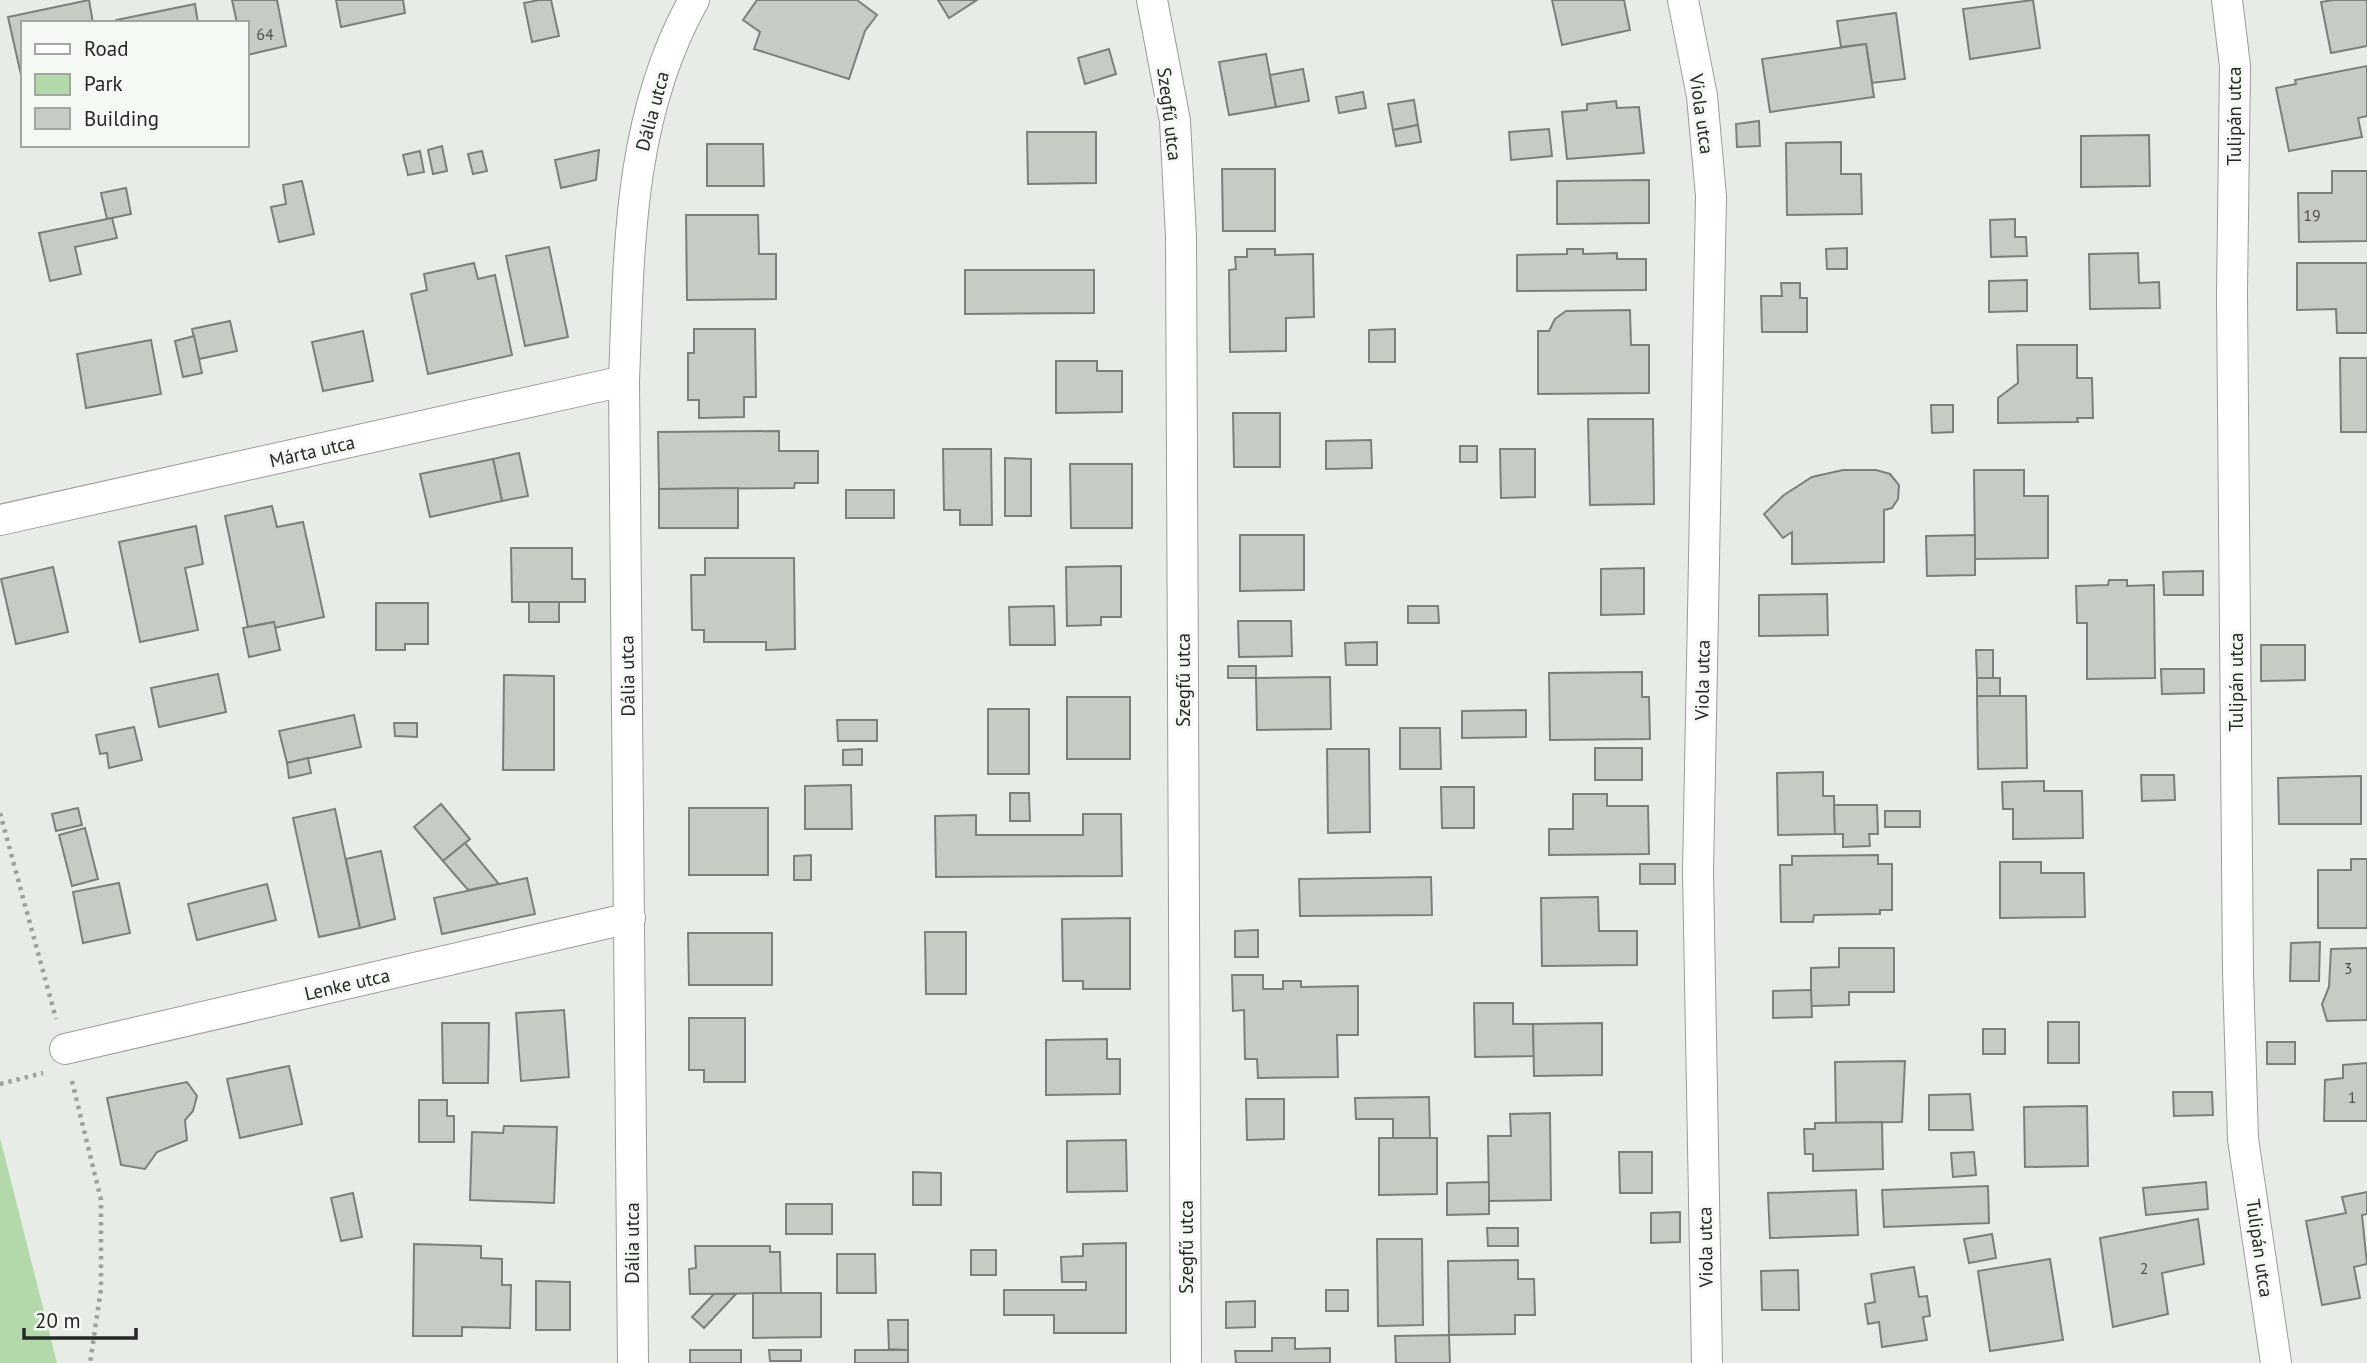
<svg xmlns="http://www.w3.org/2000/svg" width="2367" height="1363" viewBox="0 0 2367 1363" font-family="'PT Sans',sans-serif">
<rect width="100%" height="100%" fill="#e7ede6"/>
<polygon fill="#b3d8aa" points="0,1138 57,1363 0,1363"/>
<g fill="#c6cbc4" stroke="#7b817a" stroke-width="2">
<polygon points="89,0 93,23 23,23 23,84 8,17"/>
<polygon points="232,0 277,0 286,46 247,55 247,23 237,23"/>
<polygon points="336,0 403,0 405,13 341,27"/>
<polygon points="539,0 551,0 559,36 532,42 524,3"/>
<polygon points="757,0 857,0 877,15 865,31 849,79 754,49 760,32 743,20"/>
<polygon points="938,0 977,0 949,18"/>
<polygon points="1552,0 1624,0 1630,30 1562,45"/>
<polygon points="2033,0 2040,48 1970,59 1963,9"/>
<polygon points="2333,0 2367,0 2367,46 2331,53 2321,2"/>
<polygon points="195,4 198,23 116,23 116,20"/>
<polygon points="1896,13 1905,79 1872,83 1866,44 1841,47 1837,21"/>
<polygon points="1866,44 1874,97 1770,112 1762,59"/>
<polygon points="1109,49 1116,74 1085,84 1078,58"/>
<polygon points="1266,54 1276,107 1229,115 1219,62"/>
<polygon points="2367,66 2367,116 2358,118 2362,137 2289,151 2276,88 2296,84 2295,80"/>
<polygon points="1303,69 1309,101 1276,107 1270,75"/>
<polygon points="1363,92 1366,108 1339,113 1336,97"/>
<polygon points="1414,100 1418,125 1393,130 1388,104"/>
<polygon points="1616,101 1617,108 1639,107 1644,153 1567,159 1562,112 1587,110 1587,104"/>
<polygon points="1759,121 1760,146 1737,147 1736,124"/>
<polygon points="1418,125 1421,142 1396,146 1393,130"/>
<polygon points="1549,129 1552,156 1511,160 1509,132"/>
<polygon points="1027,132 1096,132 1096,183 1028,184"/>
<polygon points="2149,135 2150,186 2081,187 2081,136"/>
<polygon points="1841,142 1841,174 1861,174 1862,214 1787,215 1786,143"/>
<polygon points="707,144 763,144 764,186 707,186"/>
<polygon points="442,146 447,171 433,174 428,150"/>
<polygon points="599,150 596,180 561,188 555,160"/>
<polygon points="420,151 424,172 408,175 403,155"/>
<polygon points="482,151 487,171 473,174 468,154"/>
<polygon points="1222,169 1275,169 1275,231 1223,231"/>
<polygon points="2332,171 2367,171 2367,241 2299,242 2298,193 2332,193"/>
<polygon points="1649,180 1649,223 1557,224 1557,181"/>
<polygon points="302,181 314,234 279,242 271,207 286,204 283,185"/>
<polygon points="126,188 131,214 107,219 101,193"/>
<polygon points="686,215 758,215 759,254 776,254 776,299 687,300"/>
<polygon points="112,218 117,238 75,247 81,274 50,281 39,233"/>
<polygon points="2015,219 2015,237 2026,237 2027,256 1991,257 1990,220"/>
<polygon points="549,247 568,337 525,346 506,256"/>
<polygon points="1847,248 1847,269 1827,269 1826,249"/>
<polygon points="1247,249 1275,249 1275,255 1313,254 1314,317 1286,318 1286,351 1230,352 1229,270 1236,269 1235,257 1247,257"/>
<polygon points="1567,249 1583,249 1583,254 1617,253 1617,259 1646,259 1646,290 1517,291 1517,255 1567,254"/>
<polygon points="2138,253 2139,283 2159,282 2160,308 2090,309 2089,254"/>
<polygon points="474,263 478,279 495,275 512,355 428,374 411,294 427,290 424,274"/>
<polygon points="2297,263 2367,263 2367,333 2337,333 2336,309 2297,310"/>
<polygon points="965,270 1094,270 1094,313 965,314"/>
<polygon points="2027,280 2027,311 1989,312 1989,281"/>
<polygon points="1781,283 1800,283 1800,298 1807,298 1807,332 1762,332 1761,296 1782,296"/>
<polygon points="1630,310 1631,345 1649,345 1649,393 1538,394 1538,331 1549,331 1555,319 1566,311"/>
<polygon points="230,321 237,351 199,359 192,329"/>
<polygon points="694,329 755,329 756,397 744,397 744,417 699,418 699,400 688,400 688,353 694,353"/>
<polygon points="1395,329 1395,362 1369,362 1369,330"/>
<polygon points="363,331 373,381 323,391 312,342"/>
<polygon points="194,336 202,373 183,377 175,341"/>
<polygon points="151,340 161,394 86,408 77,354"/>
<polygon points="2017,345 2077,345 2077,378 2092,378 2093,418 2077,418 2078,422 1998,423 1998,398 2018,383"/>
<polygon points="2340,358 2367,358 2367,432 2341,432"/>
<polygon points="1056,361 1097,361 1097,371 1122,371 1122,412 1056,413"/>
<polygon points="1931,405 1953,405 1953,432 1932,433"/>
<polygon points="1233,413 1280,413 1280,467 1234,467"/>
<polygon points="1588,419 1653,419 1654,504 1590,505"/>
<polygon points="779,431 779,451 818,451 818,483 795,483 794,488 659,489 658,432"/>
<polygon points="1371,440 1372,468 1326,469 1326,441"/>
<rect x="1460" y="446" width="17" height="16"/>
<polygon points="943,449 991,449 992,525 960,525 960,510 944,510"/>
<polygon points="1500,449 1535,449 1535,497 1501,498"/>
<polygon points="519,453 528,496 502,501 493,459"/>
<polygon points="1005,458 1031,459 1031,516 1005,516"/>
<polygon points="493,459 502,501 430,517 420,474"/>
<polygon points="1070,464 1132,464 1132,528 1071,528"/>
<polygon points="1843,470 1876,470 1890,474 1899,485 1898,499 1892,508 1884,510 1884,562 1792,564 1792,532 1783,538 1764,514 1784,495 1812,477"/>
<polygon points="1974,470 2024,470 2024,496 2048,496 2048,558 1975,559"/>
<polygon points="738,488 738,528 659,528 659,489"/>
<rect x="846" y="490" width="48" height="28"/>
<polygon points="272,506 277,527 303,522 324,617 274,628 274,622 248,627 225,516"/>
<polygon points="196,526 203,564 185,568 198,630 140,642 119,542"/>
<polygon points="1240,535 1304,535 1304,590 1240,591"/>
<polygon points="1975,535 1975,575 1927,576 1926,536"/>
<polygon points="511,548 572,548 572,579 585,579 585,602 512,602"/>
<polygon points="705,558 794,558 795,649 766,650 766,642 704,642 704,630 692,630 691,575 705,575"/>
<polygon points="1121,566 1121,617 1101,617 1101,625 1067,626 1066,567"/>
<polygon points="53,567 68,632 16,644 1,579"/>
<polygon points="1644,568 1644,614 1601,615 1601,569"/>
<polygon points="2203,571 2203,595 2164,595 2163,572"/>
<polygon points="2109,580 2127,580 2127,586 2154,585 2155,678 2087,679 2087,623 2077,623 2076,586 2108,585"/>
<polygon points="1827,594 1828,635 1759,636 1759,595"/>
<rect x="529" y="602" width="30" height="20"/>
<polygon points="376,603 428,603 428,644 405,644 405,650 376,650"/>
<polygon points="1054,606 1055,645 1010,645 1009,607"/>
<polygon points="1408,606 1438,606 1439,623 1408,623"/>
<polygon points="1238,621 1291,621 1292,656 1239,657"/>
<polygon points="274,622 280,650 249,657 243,628"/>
<polygon points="1377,642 1377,665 1346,665 1345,643"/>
<polygon points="2261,645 2305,645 2305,680 2261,681"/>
<polygon points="1976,650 1993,650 1993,678 1977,678"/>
<rect x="1228" y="666" width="28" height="12"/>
<polygon points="2161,669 2204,669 2204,693 2162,694"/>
<polygon points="1642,672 1642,697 1649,697 1650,739 1550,740 1549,673"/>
<polygon points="218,674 226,712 159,727 151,688"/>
<polygon points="504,675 554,676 554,770 503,770"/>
<polygon points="1330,677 1331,729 1257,730 1256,678"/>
<rect x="1977" y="678" width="23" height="18"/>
<polygon points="1977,696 2026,696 2027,768 1978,769"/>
<rect x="1067" y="697" width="63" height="62"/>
<rect x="988" y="709" width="41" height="65"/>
<polygon points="1526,710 1526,737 1462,738 1462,711"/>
<polygon points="354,715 361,747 287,763 279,731"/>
<polygon points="837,720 877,720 877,741 838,741"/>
<polygon points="394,723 417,723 417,737 395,736"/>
<polygon points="134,727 142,760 109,768 107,753 100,754 96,735"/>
<polygon points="1400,728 1440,728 1441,769 1400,769"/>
<rect x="1595" y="748" width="47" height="32"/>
<polygon points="862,749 862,765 843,765 843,750"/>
<polygon points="1327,749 1369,749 1370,832 1328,833"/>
<polygon points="308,758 311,773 289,778 287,763"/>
<polygon points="1823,772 1823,796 1834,796 1835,834 1778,835 1777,773"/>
<polygon points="2141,775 2174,775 2175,800 2142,801"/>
<polygon points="2361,776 2361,824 2279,824 2278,778"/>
<polygon points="2044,781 2044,791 2082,791 2083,838 2013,839 2013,809 2003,809 2002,782"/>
<polygon points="851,785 852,829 805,829 805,786"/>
<polygon points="1441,787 1474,787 1474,828 1442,828"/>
<polygon points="1010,793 1029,793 1030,821 1010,821"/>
<polygon points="1573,794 1607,794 1607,806 1648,806 1649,854 1549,855 1549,829 1573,829"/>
<polygon points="441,804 470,839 443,861 414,827"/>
<polygon points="1834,805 1877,805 1878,834 1869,834 1870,846 1843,847 1843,834 1835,834"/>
<polygon points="78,808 82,825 56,831 52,814"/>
<rect x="689" y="808" width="79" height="67"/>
<polygon points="335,809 360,928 319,937 293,818"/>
<rect x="1885" y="811" width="35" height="16"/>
<polygon points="1083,814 1121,814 1122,876 936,877 935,816 976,815 976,835 1083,835"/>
<polygon points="85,828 98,879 72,886 59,835"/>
<polygon points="465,843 499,884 468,890 443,861"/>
<polygon points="381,851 395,919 360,928 346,859"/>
<polygon points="811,855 811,880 794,880 794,856"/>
<polygon points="1878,855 1878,864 1892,864 1892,910 1880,910 1880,914 1814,915 1813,922 1781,922 1780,865 1792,865 1792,856"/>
<polygon points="2351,859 2367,859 2367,928 2318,928 2318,870 2351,870"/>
<polygon points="2000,862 2041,862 2041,873 2084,873 2085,917 2000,918"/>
<rect x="1640" y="864" width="35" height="20"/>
<polygon points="1431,877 1432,915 1300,916 1299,879"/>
<polygon points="527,878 535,914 442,934 434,898"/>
<polygon points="119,883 130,933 83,943 73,892"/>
<polygon points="267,884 276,920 197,940 188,904"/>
<polygon points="1598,897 1599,931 1637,931 1637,965 1542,966 1541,898"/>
<polygon points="1130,918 1130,989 1083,989 1083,981 1063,981 1062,919"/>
<polygon points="1258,930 1258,957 1235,957 1235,931"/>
<polygon points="925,932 966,932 966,994 926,994"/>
<polygon points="688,933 772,933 772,985 689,985"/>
<polygon points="2320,942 2319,981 2290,981 2291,943"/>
<polygon points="1839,948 1894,948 1894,992 1849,992 1849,1005 1811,1006 1811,968 1839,967"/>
<polygon points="2367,948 2367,1020 2327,1021 2322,1004 2329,987 2331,949"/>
<polygon points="1232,975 1263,975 1263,989 1283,989 1283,981 1301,981 1301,987 1358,986 1358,1035 1337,1035 1338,1077 1258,1078 1257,1059 1245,1059 1244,1010 1233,1011"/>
<polygon points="1811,990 1812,1017 1773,1018 1773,991"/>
<polygon points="1474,1003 1513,1003 1513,1024 1533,1024 1534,1056 1475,1057"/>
<polygon points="564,1010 569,1077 521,1081 516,1013"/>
<polygon points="689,1018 745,1018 745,1082 704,1082 704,1070 689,1070"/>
<rect x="2048" y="1022" width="31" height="41"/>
<polygon points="442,1023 489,1023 488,1083 443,1083"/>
<polygon points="1602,1023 1602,1075 1534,1076 1533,1024"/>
<rect x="1983" y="1029" width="22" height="25"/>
<polygon points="1107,1039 1107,1059 1120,1059 1120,1094 1046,1095 1046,1040"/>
<rect x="2267" y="1042" width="28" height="22"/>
<polygon points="1905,1061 1902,1122 1836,1123 1835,1062"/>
<polygon points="2367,1063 2367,1121 2324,1121 2325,1080 2343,1078 2343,1065"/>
<polygon points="289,1066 302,1124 240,1138 227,1079"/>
<polygon points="187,1082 197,1096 193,1111 185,1120 187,1140 157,1152 145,1169 121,1165 107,1098"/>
<polygon points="2173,1092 2212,1092 2213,1115 2174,1116"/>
<polygon points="1970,1094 1973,1130 1929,1130 1929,1095"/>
<polygon points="1429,1097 1430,1138 1393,1138 1393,1119 1356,1119 1355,1098"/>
<polygon points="1246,1099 1284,1099 1284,1139 1247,1140"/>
<polygon points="419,1100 447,1100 447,1116 454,1116 454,1142 419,1142"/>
<polygon points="2087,1106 2088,1166 2025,1167 2024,1107"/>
<polygon points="1550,1113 1551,1200 1489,1201 1488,1136 1511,1136 1510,1114"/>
<polygon points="1882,1122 1883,1169 1813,1171 1813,1154 1805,1154 1804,1129 1815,1129 1815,1123"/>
<polygon points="504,1126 557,1127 554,1203 470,1200 472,1132 503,1133"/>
<polygon points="1379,1138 1437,1138 1437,1194 1379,1195"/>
<polygon points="1126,1140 1127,1191 1067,1192 1067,1141"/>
<polygon points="1619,1152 1652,1152 1652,1193 1620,1193"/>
<polygon points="1974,1152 1976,1175 1953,1177 1951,1153"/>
<polygon points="913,1172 941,1173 941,1205 913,1205"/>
<polygon points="1489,1182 1489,1214 1447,1215 1447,1183"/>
<polygon points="2206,1182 2208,1209 2146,1215 2143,1188"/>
<polygon points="1988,1186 1989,1223 1884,1227 1882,1190"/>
<polygon points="1856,1190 1858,1235 1770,1238 1768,1193"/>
<polygon points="2367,1192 2367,1214 2362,1215 2367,1264 2354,1267 2360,1298 2322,1305 2306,1221 2346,1213 2342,1197"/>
<polygon points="353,1193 362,1237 341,1241 331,1198"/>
<rect x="786" y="1204" width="46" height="30"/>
<polygon points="1680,1212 1680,1242 1651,1243 1651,1213"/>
<polygon points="2198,1219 2204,1264 2162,1273 2168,1314 2113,1327 2100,1238"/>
<polygon points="1487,1228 1518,1228 1518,1246 1488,1246"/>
<polygon points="1992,1234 1996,1258 1969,1263 1964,1239"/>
<polygon points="1377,1239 1422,1239 1423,1325 1378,1326"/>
<polygon points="1126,1243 1126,1333 1054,1333 1054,1315 1004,1315 1004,1290 1086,1290 1086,1282 1062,1282 1061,1257 1083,1256 1083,1244"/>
<polygon points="414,1244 481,1246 481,1258 502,1259 502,1285 511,1285 510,1328 462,1327 462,1336 413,1336"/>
<polygon points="695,1246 770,1246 770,1252 780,1252 781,1293 690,1294 689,1269 696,1268"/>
<rect x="971" y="1250" width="25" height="25"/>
<polygon points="837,1254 875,1254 876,1293 837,1293"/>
<polygon points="2050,1259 2063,1340 1990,1351 1978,1271"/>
<polygon points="1518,1260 1518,1279 1534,1279 1535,1315 1515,1315 1515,1334 1449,1335 1448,1261"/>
<polygon points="1914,1267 1919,1297 1927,1296 1930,1316 1923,1317 1927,1340 1882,1347 1879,1322 1868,1324 1865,1304 1875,1302 1871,1274"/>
<polygon points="1798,1270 1799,1310 1762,1310 1761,1271"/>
<polygon points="536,1281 570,1282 570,1330 536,1330"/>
<rect x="1326" y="1290" width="22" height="21"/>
<polygon points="753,1293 821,1293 821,1337 753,1338"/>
<polygon points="714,1294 736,1294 704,1328 692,1317"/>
<polygon points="1255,1301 1255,1327 1226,1328 1226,1302"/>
<polygon points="888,1320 908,1320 908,1350 889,1349"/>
<polygon points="1449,1335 1450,1363 1396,1363 1395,1336"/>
<polygon points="1272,1338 1295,1338 1295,1349 1330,1348 1330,1363 1236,1363 1235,1351 1272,1351"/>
<rect x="690" y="1350" width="51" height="13"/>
<polygon points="769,1350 801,1350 801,1361 770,1361"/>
<rect x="855" y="1350" width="53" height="13"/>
</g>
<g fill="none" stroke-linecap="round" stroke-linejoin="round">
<g stroke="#989e97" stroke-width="32">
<g id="street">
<polyline points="1152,0 1175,121 1181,236 1186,1363"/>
<polyline points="1683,0 1702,96 1711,196 1698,872 1707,1363"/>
<polyline points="2227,0 2235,66 2232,293 2238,972 2243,1139 2276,1363"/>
<polyline points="0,520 624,381"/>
<polyline points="65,1049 630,918"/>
<path d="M633 1363 624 381C629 251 628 117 694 0"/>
</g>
</g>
<g stroke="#9ca19b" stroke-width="4.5" stroke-dasharray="3.5 5" stroke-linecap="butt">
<polyline points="0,813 56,1019"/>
<polyline points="72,1081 101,1200 101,1289 90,1363"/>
<polyline points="0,1084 43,1073"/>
</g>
<use href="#street" stroke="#fff" stroke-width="30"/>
</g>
<g text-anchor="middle" stroke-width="6" stroke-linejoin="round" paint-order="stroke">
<g font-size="16" fill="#4e514d">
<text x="265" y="40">64</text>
<text x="2312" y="221">19</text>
<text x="2348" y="974">3</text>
<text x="2352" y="1103">1</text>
<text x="2144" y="1274">2</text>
</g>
<g font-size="19" fill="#262825" stroke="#f4faf3">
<text transform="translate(652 111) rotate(-75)" y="7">Dália utca</text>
<text transform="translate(1170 114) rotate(83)" y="7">Szegfű utca</text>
<text transform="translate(1702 114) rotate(82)" y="7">Viola utca</text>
<text transform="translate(2234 116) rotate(-90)" y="7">Tulipán utca</text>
<text transform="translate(312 451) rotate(-13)" y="7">Márta utca</text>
<text transform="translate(627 676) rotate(-91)" y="7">Dália utca</text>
<text transform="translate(1183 680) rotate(-90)" y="7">Szegfű utca</text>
<text transform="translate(1702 680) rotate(-89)" y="7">Viola utca</text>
<text transform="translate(2236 682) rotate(-90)" y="7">Tulipán utca</text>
<text transform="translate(347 984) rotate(-13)" y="7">Lenke utca</text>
<text transform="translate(632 1243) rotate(-90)" y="7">Dália utca</text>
<text transform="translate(1186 1247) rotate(-90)" y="7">Szegfű utca</text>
<text transform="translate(1705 1247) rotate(-91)" y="7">Viola utca</text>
<text transform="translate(2260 1248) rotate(82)" y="7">Tulipán utca</text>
</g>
</g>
<rect x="21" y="21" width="228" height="126" fill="#f4faf3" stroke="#a2a6a1" stroke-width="2"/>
<rect x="35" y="44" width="35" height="10" fill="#ffffff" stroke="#a2a6a1" stroke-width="2"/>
<text x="84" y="56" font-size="21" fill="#262825">Road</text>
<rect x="35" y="74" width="35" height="21" fill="#b3d8aa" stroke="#a2a6a1" stroke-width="2"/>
<text x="84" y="91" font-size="21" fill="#262825">Park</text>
<rect x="35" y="108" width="35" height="21" fill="#c6cbc4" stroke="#a2a6a1" stroke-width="2"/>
<text x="84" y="126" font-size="21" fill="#262825">Building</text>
<path d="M24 1328v10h112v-10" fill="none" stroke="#262825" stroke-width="3.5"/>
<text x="35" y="1328" font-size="21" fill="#262825" stroke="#f4faf3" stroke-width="5" paint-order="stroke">20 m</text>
</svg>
